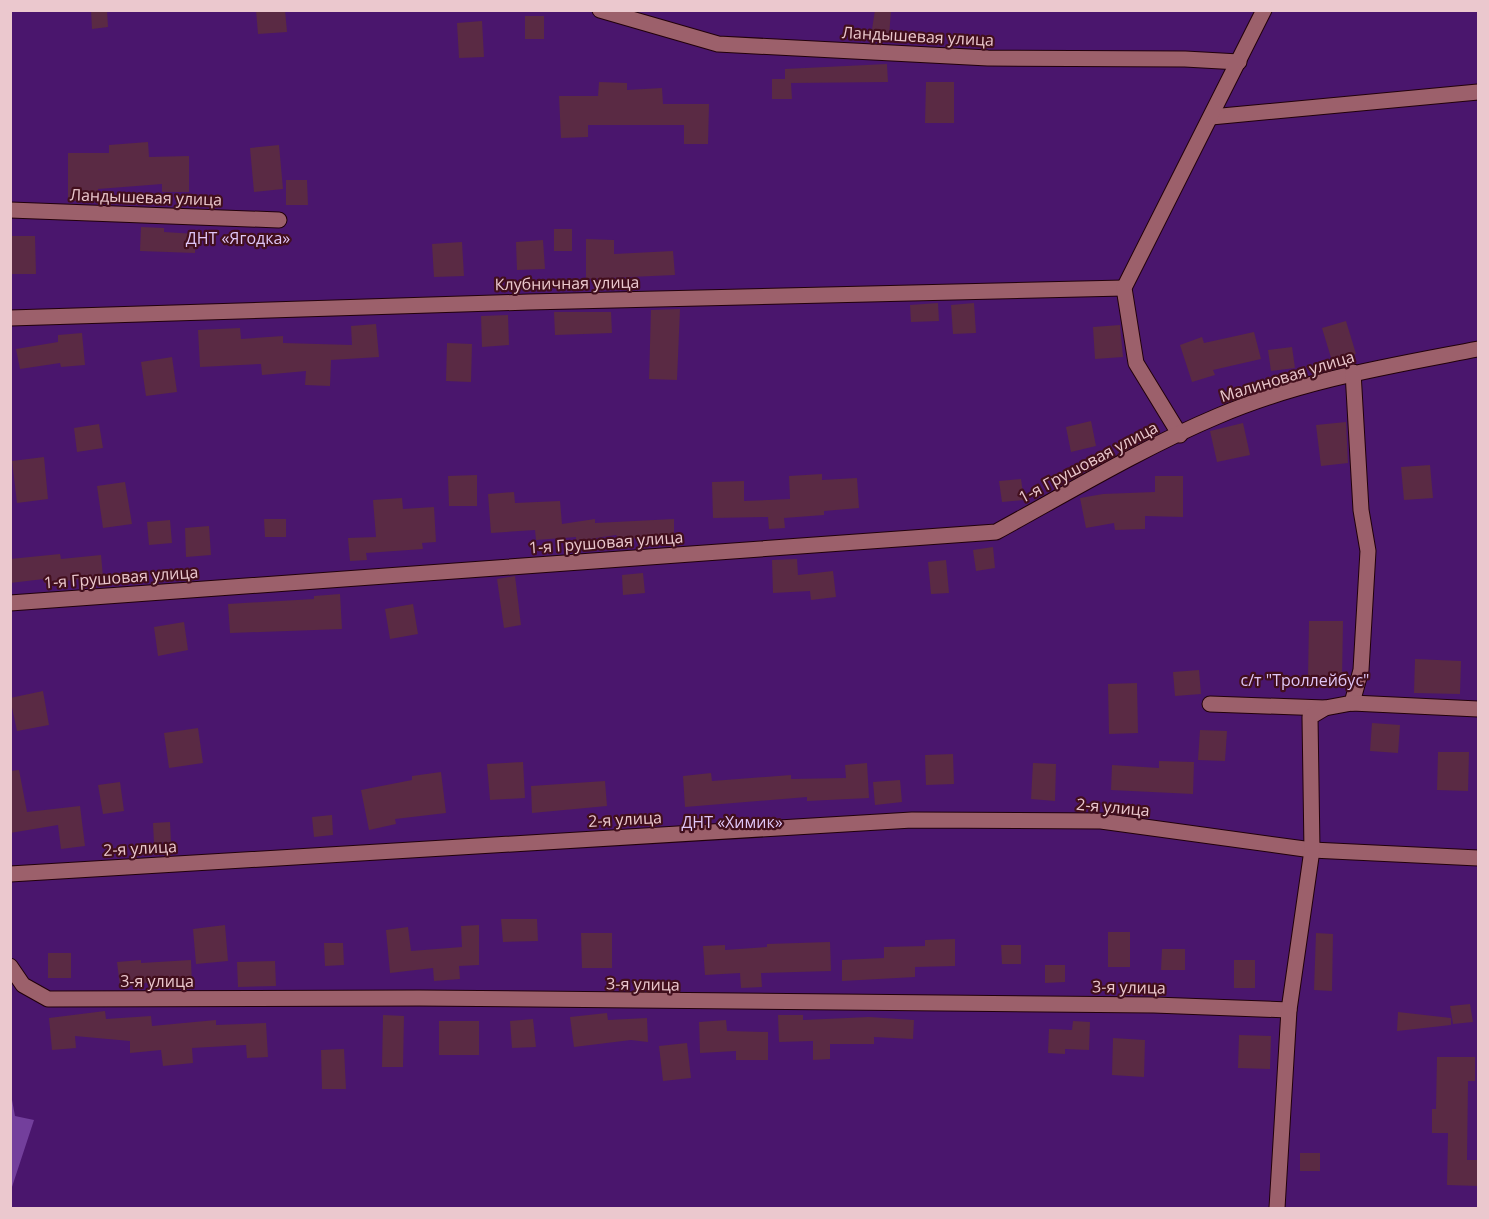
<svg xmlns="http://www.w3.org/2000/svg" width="1489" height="1219" viewBox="0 0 1489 1219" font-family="'Open Sans',sans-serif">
<rect width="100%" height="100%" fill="#420f1d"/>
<polygon fill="#4a166d" points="10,11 1478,11 1478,1208 11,1208"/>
<polygon fill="#733f9c" points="10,1089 15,1116 34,1120 11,1190"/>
<g fill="#5a2a44">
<polygon points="91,10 107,10 108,27 92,29"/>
<polygon points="256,10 285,10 287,32 258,34"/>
<polygon points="875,10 891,10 889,37 871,36"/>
<rect x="525" y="16" width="19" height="23"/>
<polygon points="482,21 484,57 459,58 457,23"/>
<polygon points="887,64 888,82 791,83 792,99 772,99 772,79 785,79 785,69"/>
<polygon points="599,82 627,83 627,90 662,88 663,104 709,104 708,144 684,144 684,125 588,125 588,137 561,138 559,96 598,96"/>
<polygon points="926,82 954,82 954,123 925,123"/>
<polygon points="148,142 149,157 189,156 189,192 162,192 162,184 98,189 98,201 68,201 68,153 109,153 109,145"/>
<polygon points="279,145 283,189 254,192 250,148"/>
<polygon points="286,180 307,180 308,205 286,205"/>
<polygon points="141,227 164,228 164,232 196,234 195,253 140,251"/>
<rect x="554" y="229" width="18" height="22"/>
<polygon points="10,236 35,236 36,274 10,274"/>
<polygon points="586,239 614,240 614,254 673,251 675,275 586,279"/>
<polygon points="543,240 545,269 517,270 516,242"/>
<polygon points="462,242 464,276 434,277 432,244"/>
<polygon points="938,303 939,321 911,322 910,305"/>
<polygon points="974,303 976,333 953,334 951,305"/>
<polygon points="680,309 677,380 649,379 651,310"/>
<polygon points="554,312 611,312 612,333 555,335"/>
<polygon points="508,315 509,345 482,347 481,316"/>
<polygon points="1346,321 1356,354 1332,361 1322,328"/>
<polygon points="376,324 379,357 331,360 330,386 305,385 306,371 262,375 261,364 200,367 198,330 240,328 241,339 283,336 283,343 352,345 351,326"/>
<polygon points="1120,325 1123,357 1095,359 1093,327"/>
<polygon points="1254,332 1261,359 1213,370 1215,375 1192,382 1180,345 1202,337 1204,343"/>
<polygon points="82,333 85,365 61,367 60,363 20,369 16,349 58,342 58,335"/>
<polygon points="447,343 472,344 471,382 446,381"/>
<polygon points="1292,347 1295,368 1271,371 1268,350"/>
<polygon points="172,357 177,392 146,396 141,362"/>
<polygon points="1091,421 1096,446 1071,452 1066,427"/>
<polygon points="1346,422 1348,463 1321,466 1316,425"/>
<polygon points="1243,423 1250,455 1217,462 1210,431"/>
<polygon points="99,424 103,448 77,452 74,428"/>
<polygon points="44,457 48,499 17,503 12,461"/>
<polygon points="1430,465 1433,498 1404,500 1401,467"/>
<polygon points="822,474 822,480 857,478 859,508 824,511 824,515 784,518 785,528 769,529 768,517 713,518 712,482 744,481 744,501 790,499 789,476"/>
<polygon points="477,475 477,506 449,506 448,476"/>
<polygon points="1155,476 1183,476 1183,517 1145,516 1145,529 1115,530 1114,523 1086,528 1080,498 1103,494 1155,492"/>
<polygon points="1021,479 1024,500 1002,502 999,481"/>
<polygon points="125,482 132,524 103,528 97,486"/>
<polygon points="514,492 515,503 560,501 562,524 595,519 595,523 674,519 674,536 620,539 616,535 576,541 576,537 536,540 535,530 491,533 488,494"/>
<polygon points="402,498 403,509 434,507 436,542 422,543 423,549 366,553 367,560 350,561 348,538 376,537 373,500"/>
<polygon points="264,519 286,519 286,537 265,537"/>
<polygon points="170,520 172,543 149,545 147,522"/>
<polygon points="209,526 211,555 186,557 185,528"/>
<polygon points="993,547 995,568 976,571 973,550"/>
<polygon points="60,554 61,559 101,555 103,577 44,583 44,579 10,583 10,559"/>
<polygon points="797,559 798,575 833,571 836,597 811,600 810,591 773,593 772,560"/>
<polygon points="946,560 949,593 931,594 928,562"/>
<polygon points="643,573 645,593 623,595 622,575"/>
<polygon points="515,576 521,625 504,628 497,579"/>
<polygon points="340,594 342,629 230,633 228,604 314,599 314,596"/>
<polygon points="413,604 418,634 390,639 385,609"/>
<polygon points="1309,621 1343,621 1342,680 1308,679"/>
<polygon points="184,622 188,650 158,656 154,627"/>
<polygon points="1415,659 1461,661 1460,694 1414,693"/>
<polygon points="1199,670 1201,694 1175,696 1173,672"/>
<polygon points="1137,683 1138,733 1109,734 1108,684"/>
<polygon points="43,691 49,725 17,731 10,698"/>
<polygon points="1372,723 1400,725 1398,753 1370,751"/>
<polygon points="198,728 203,763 169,768 164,733"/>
<polygon points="1200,730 1227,731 1225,761 1198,760"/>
<polygon points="1438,752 1469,752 1468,791 1437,790"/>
<polygon points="953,754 954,784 926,785 925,755"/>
<polygon points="1159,761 1194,762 1193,794 1111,790 1112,765 1159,768"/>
<polygon points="523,762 525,798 490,800 487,764"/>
<polygon points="867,763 869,798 807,801 807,797 685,807 683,776 711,773 712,781 791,775 791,779 846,778 845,765"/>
<polygon points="1033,763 1056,764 1055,801 1031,799"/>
<polygon points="19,770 27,812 80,806 85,846 61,849 58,825 10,833 10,771"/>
<polygon points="441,772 446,813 395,819 396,824 369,830 361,790 412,780 412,776"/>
<polygon points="900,780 902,802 875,805 873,782"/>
<polygon points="605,781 607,806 532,813 531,786"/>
<polygon points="120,782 124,811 103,814 98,785"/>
<polygon points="332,815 333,835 314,837 312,817"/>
<polygon points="170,822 171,842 154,843 153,823"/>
<polygon points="501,919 537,919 538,941 503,942"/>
<polygon points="225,925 228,961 196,964 193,929"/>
<polygon points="479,925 479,965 459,966 460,979 434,981 433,968 390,973 386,930 408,927 411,951 462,947 461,926"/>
<rect x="1108" y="932" width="22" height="35"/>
<polygon points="581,933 612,933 612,968 582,968"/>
<polygon points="1316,933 1333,934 1332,991 1314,990"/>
<polygon points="955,939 955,966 915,967 915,977 842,981 842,960 884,958 884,947 925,946 925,940"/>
<polygon points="830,942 831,971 761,973 762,987 741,988 740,973 705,975 703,946 725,945 725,950 767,947 767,944"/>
<polygon points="324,943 343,943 344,965 325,966"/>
<polygon points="1001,945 1021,945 1021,964 1002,964"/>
<polygon points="1162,949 1185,949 1185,970 1161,970"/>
<rect x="48" y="953" width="23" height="25"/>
<polygon points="141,960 141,963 191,960 192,985 170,986 170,980 120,986 117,962"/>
<rect x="1234" y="960" width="21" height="28"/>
<polygon points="275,961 276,986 238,987 237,962"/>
<polygon points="1045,965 1065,965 1065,982 1045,983"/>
<polygon points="1470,1004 1473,1022 1453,1024 1450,1006"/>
<polygon points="105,1011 106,1019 151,1016 152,1026 216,1020 216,1025 266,1023 268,1057 247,1058 246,1045 192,1048 193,1063 163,1066 161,1050 130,1053 130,1041 75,1036 76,1048 52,1050 49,1018"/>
<polygon points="1398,1012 1451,1018 1451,1025 1397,1031"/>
<polygon points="607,1013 608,1020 647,1018 648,1042 631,1040 574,1047 570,1017"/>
<polygon points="383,1015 404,1016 403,1067 382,1067"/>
<polygon points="778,1015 803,1015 803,1020 869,1017 914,1020 913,1039 874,1037 874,1044 830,1044 830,1059 813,1060 813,1041 779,1042"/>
<polygon points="533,1019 536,1047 512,1048 510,1021"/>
<polygon points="726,1020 727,1031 768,1032 768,1060 736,1060 736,1051 700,1053 699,1022"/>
<rect x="439" y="1021" width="40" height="34"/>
<polygon points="1073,1021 1090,1022 1089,1050 1065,1049 1065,1054 1048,1053 1049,1029 1072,1030"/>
<polygon points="1239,1035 1271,1036 1270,1069 1238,1068"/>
<polygon points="1113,1038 1145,1040 1144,1077 1112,1075"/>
<polygon points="687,1043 691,1078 663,1081 659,1046"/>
<polygon points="344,1049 346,1089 322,1089 321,1050"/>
<polygon points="1437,1057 1475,1057 1475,1081 1468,1081 1467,1160 1479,1160 1479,1186 1447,1185 1448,1133 1432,1133 1432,1109 1436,1109"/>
<rect x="1300" y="1153" width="20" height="18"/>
</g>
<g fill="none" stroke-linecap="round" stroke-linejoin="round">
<g stroke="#220009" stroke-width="17">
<g id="minor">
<polyline points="600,10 718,44 988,58 1185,59 1239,62"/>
<polyline points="1211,117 1478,92"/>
<polyline points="10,210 279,220"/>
<polyline points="10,318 529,302 1124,288"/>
<polyline points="1180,435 1136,363 1124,288 1264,10"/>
<path d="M10 603 996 532C1069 492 1142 448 1218 416 1302 380 1390 366 1478 349"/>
<polyline points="1352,703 1361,670 1368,551 1361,510 1353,372"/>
<polyline points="1210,704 1325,708"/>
<polyline points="10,874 912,820 1101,821 1312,850 1478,858"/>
<polyline points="10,966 23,985 48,999 419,998 1154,1005 1289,1010"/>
<polyline points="1277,1208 1289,1010 1312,850 1310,717 1325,708 1352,703 1478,709"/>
</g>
</g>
<use href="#minor" stroke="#9c606b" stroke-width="15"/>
</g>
<g text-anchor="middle" stroke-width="4.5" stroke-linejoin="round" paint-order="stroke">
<g font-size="16" fill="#ebc8ce" stroke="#420f1d">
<text transform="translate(918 36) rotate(3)" y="6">Ландышевая улица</text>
<text transform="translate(146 197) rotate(2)" y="6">Ландышевая улица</text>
<text transform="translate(567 283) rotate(-1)" y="6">Клубничная улица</text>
<text transform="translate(1287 376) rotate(-17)" y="6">Малиновая улица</text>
<text transform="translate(1088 462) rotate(-28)" y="6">1-я Грушовая улица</text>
<text transform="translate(606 542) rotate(-4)" y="6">1-я Грушовая улица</text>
<text transform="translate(121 577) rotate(-4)" y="6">1-я Грушовая улица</text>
<text transform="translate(1113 807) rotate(5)" y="6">2-я улица</text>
<text transform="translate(625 819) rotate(-3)" y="6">2-я улица</text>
<text transform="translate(140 848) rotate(-3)" y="6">2-я улица</text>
<text x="157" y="987">3-я улица</text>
<text transform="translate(643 984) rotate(1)" y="6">3-я улица</text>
<text transform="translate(1129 987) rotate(1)" y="6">3-я улица</text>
</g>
<g font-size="16" fill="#dfc6f7" stroke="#420f1d">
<text x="238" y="244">ДНТ «Ягодка»</text>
<text x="1305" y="686">с/т "Троллейбус"</text>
<text x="732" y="828">ДНТ «Химик»</text>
</g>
</g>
<rect width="1489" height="1219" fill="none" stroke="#ebc8ce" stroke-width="24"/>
</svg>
